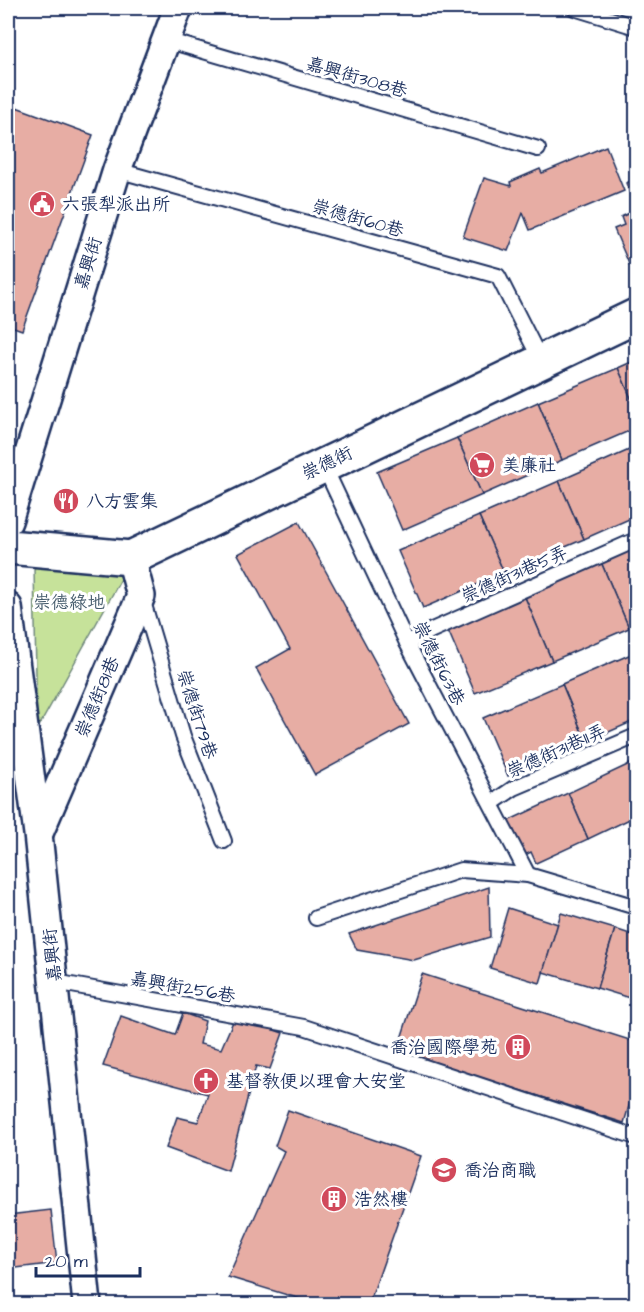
<svg xmlns="http://www.w3.org/2000/svg" width="644" height="1312" viewBox="0 0 644 1312" font-family="'Architects Daughter','LXGW WenKai TC',sans-serif">
<rect width="100%" height="100%" fill="#fff"/>
<filter id="ink" filterUnits="userSpaceOnUse"><feTurbulence type="fractalNoise" baseFrequency=".0167" numOctaves="2"/><feDisplacementMap in="SourceGraphic" scale="12" xChannelSelector="R" yChannelSelector="G"/><feConvolveMatrix kernelMatrix="1 2 1 2 8 2 1 2 1" color-interpolation-filters="sRGB"/></filter>
<g filter="url(#ink)">
<polygon fill="#c6e29a" stroke="#70887c" stroke-width="1.5" points="34,567 126,570 37,730"/>
<g fill="#e7ada4" stroke="#1b2f5e" stroke-width="1.5">
<polygon points="8,104 93,135 22,330 8,325"/>
<polygon points="606,146 624,191 530,230 523,213 508,251 463,237 484,178 511,186 510,182 540,169 542,173"/>
<polygon points="636,179 636,209 626,183"/>
<polygon points="636,210 636,280 614,229 624,225 621,217"/>
<polygon points="636,360 636,410 618,368"/>
<polygon points="618,368 636,410 636,428 562,460 538,402"/>
<polygon points="538,402 562,460 482,495 457,438"/>
<polygon points="457,438 482,495 402,530 377,472"/>
<polygon points="636,447 636,516 584,539 559,481"/>
<polygon points="559,481 584,539 504,573 479,516"/>
<polygon points="479,516 504,573 423,608 398,551"/>
<polygon points="299,522 409,724 315,775 256,668 290,649 238,554"/>
<polygon points="636,547 636,624 629,628 601,562"/>
<polygon points="601,562 629,628 552,661 524,595"/>
<polygon points="524,595 552,661 475,693 447,628"/>
<polygon points="636,652 636,720 586,742 562,684"/>
<polygon points="562,684 586,742 508,776 483,718"/>
<polygon points="636,761 636,816 588,839 568,793"/>
<polygon points="568,793 588,839 536,863 531,852 513,861 497,826"/>
<polygon points="489,887 490,937 414,960 357,950 349,934"/>
<polygon points="508,908 558,924 540,983 490,968"/>
<polygon points="561,913 615,929 597,988 543,972"/>
<polygon points="615,929 636,936 636,1000 597,988"/>
<polygon points="422,974 636,1042 636,1082 624,1123 397,1051"/>
<polygon points="183,1013 205,1021 200,1044 221,1049 235,1017 283,1033 270,1069 256,1066 228,1171 166,1148 177,1117 198,1122 208,1094 103,1066 121,1016 175,1035"/>
<polygon points="288,1110 421,1156 369,1304 317,1304 228,1277 284,1151 275,1146"/>
<polygon points="51,1210 57,1263 8,1269 8,1215"/>
</g>
<g fill="none" stroke-linecap="round" stroke-linejoin="round">
<g stroke="#1b2f5e" stroke-width="18">
<g id="service">
<polyline points="574,8 636,27"/>
<polyline points="166,40 538,149"/>
<polyline points="117,170 498,276 541,361"/>
<polyline points="324,466 407,643 528,875"/>
<polyline points="142,598 183,736 224,841"/>
<polyline points="407,643 432,630 636,540"/>
<polyline points="492,803 514,788 636,736"/>
<polyline points="316,918 461,870 528,875 636,907"/>
<polyline points="55,982 304,1027 636,1137"/>
</g>
</g>
<g stroke="#1b2f5e" stroke-width="32">
<g id="minor">
<polyline points="8,521 117,170 178,8"/>
<polyline points="8,607 38,834 87,1304"/>
<polyline points="39,833 141,596 131,558"/>
</g>
</g>
<g stroke="#1b2f5e" stroke-width="38">
<polyline id="tertiary" points="8,547 131,558 636,316"/>
</g>
<use href="#service" stroke="#fff" stroke-width="14"/>
<use href="#minor" stroke="#fff" stroke-width="27"/>
<use href="#tertiary" stroke="#fff" stroke-width="33"/>
</g>
</g>
<defs>
<g id="civic-disc" transform="scale(1.35)"><circle r="9.5" fill="#d1495b" stroke="#fff"/><path d="M-.6-6.5H3V-4.5H.6V-3L4-1V1h2V6H-6V1h2V-1L-.6-3ZM-1.2 2.5V6h2.4V2.5Z" fill="#fff"/></g>
<g id="supermarket-disc" transform="scale(1.35)"><circle r="9.5" fill="#d1495b" stroke="#fff"/><path d="M-6-5.5h2.5l.6 2H6L4.5 2H-2.5L-4.4-4H-6ZM-1.5 3.2a1.3 1.3 0 1 0 .1 0ZM3 3.2a1.3 1.3 0 1 0 .1 0Z" fill="#fff"/></g>
<g id="restaurant-disc" transform="scale(1.35)"><circle r="9.5" fill="#d1495b" stroke="#fff"/><path d="M-5-6h1v4h1v-4h1v4h1v-4h1v5L-1.5 .5V6h-2V.5L-5-1ZM5-6V6H3V1.5H1.5Q1.5-4 5-6Z" fill="#fff"/></g>
<g id="building-disc" transform="scale(1.35)"><circle r="9.5" fill="#d1495b" stroke="#fff"/><path d="M-4-6H4V6H1V3H-1V6H-4ZM-2.5-4.3h1.7v1.8h-1.7ZM.8-4.3h1.7v1.8H.8ZM-2.5-1h1.7V.8h-1.7ZM.8-1h1.7V.8H.8Z" fill="#fff"/></g>
<g id="church-disc" transform="scale(1.35)"><circle r="9.5" fill="#d1495b" stroke="#fff"/><path d="M-1.2-6h2.4v3.5h3.3v2.4h-3.3V6h-2.4V-.1h-3.3v-2.4h3.3Z" fill="#fff"/></g>
<g id="school-disc" transform="scale(1.35)"><circle r="9.5" fill="#d1495b" stroke="#fff"/><path d="M0-5L7-2L0 1L-7-2ZM-4 1L0 2.5L4 1V4Q0 6-4 4Z" fill="#fff"/></g>
</defs>
<g fill-rule="evenodd">
<use href="#civic-disc" x="42" y="204"/>
<use href="#supermarket-disc" x="482" y="465"/>
<use href="#restaurant-disc" x="66" y="501"/>
<use href="#building-disc" x="518" y="1047"/>
<use href="#church-disc" x="206" y="1081"/>
<use href="#school-disc" x="444" y="1170"/>
<use href="#building-disc" x="334" y="1199"/>
</g>
<g text-anchor="middle" stroke-width="6" stroke-linejoin="round" paint-order="stroke">
<g font-size="18" fill="#1b2f5e" stroke="#fff">
<text transform="translate(357 77) rotate(16)" y="6">嘉興街308巷</text>
<text transform="translate(358 218) rotate(16)" y="6">崇德街60巷</text>
<text transform="translate(88 263) rotate(-73)" y="6">嘉興街</text>
<text transform="translate(327 463) rotate(-26)" y="6">崇德街</text>
<text transform="translate(514 574) rotate(-24)" y="6">崇德街31巷5弄</text>
<text transform="translate(439 663) rotate(63)" y="6">崇德街63巷</text>
<text transform="translate(97 697) rotate(-67)" y="6">崇德街81巷</text>
<text transform="translate(197 714) rotate(72)" y="6">崇德街79巷</text>
<text transform="translate(556 751) rotate(-24)" y="6">崇德街31巷11弄</text>
<text transform="translate(52 955) rotate(-96)" y="6">嘉興街</text>
<text transform="translate(183 987) rotate(10)" y="6">嘉興街256巷</text>
</g>
<g font-size="18" fill="#1b2f5e" stroke="#fff" text-anchor="start">
<text x="62" y="210">六張犁派出所</text>
<text x="502" y="471">美廉社</text>
<text x="86" y="507">八方雲集</text>
<text x="498" y="1053" text-anchor="end">喬治國際學苑</text>
<text x="226" y="1087">基督教便以理會大安堂</text>
<text x="464" y="1176">喬治商職</text>
<text x="354" y="1205">浩然樓</text>
</g>
<g font-size="18" fill="#465c6d" stroke="#fff">
<text x="69" y="608">崇德綠地</text>
</g>
</g>
<rect width="644" height="1312" fill="none" stroke="#fff" stroke-width="30"/>
<rect x="15" y="15" width="614" height="1282" fill="none" stroke="#1b2f5e" stroke-width="2" filter="url(#ink)"/>
<path d="M36 1267v9h104v-9" fill="none" stroke="#1b2f5e" stroke-width="3"/>
<text x="45" y="1267" font-size="18" fill="#1b2f5e" stroke="#ffffff" stroke-width="4.5" paint-order="stroke">20 m</text>
</svg>
